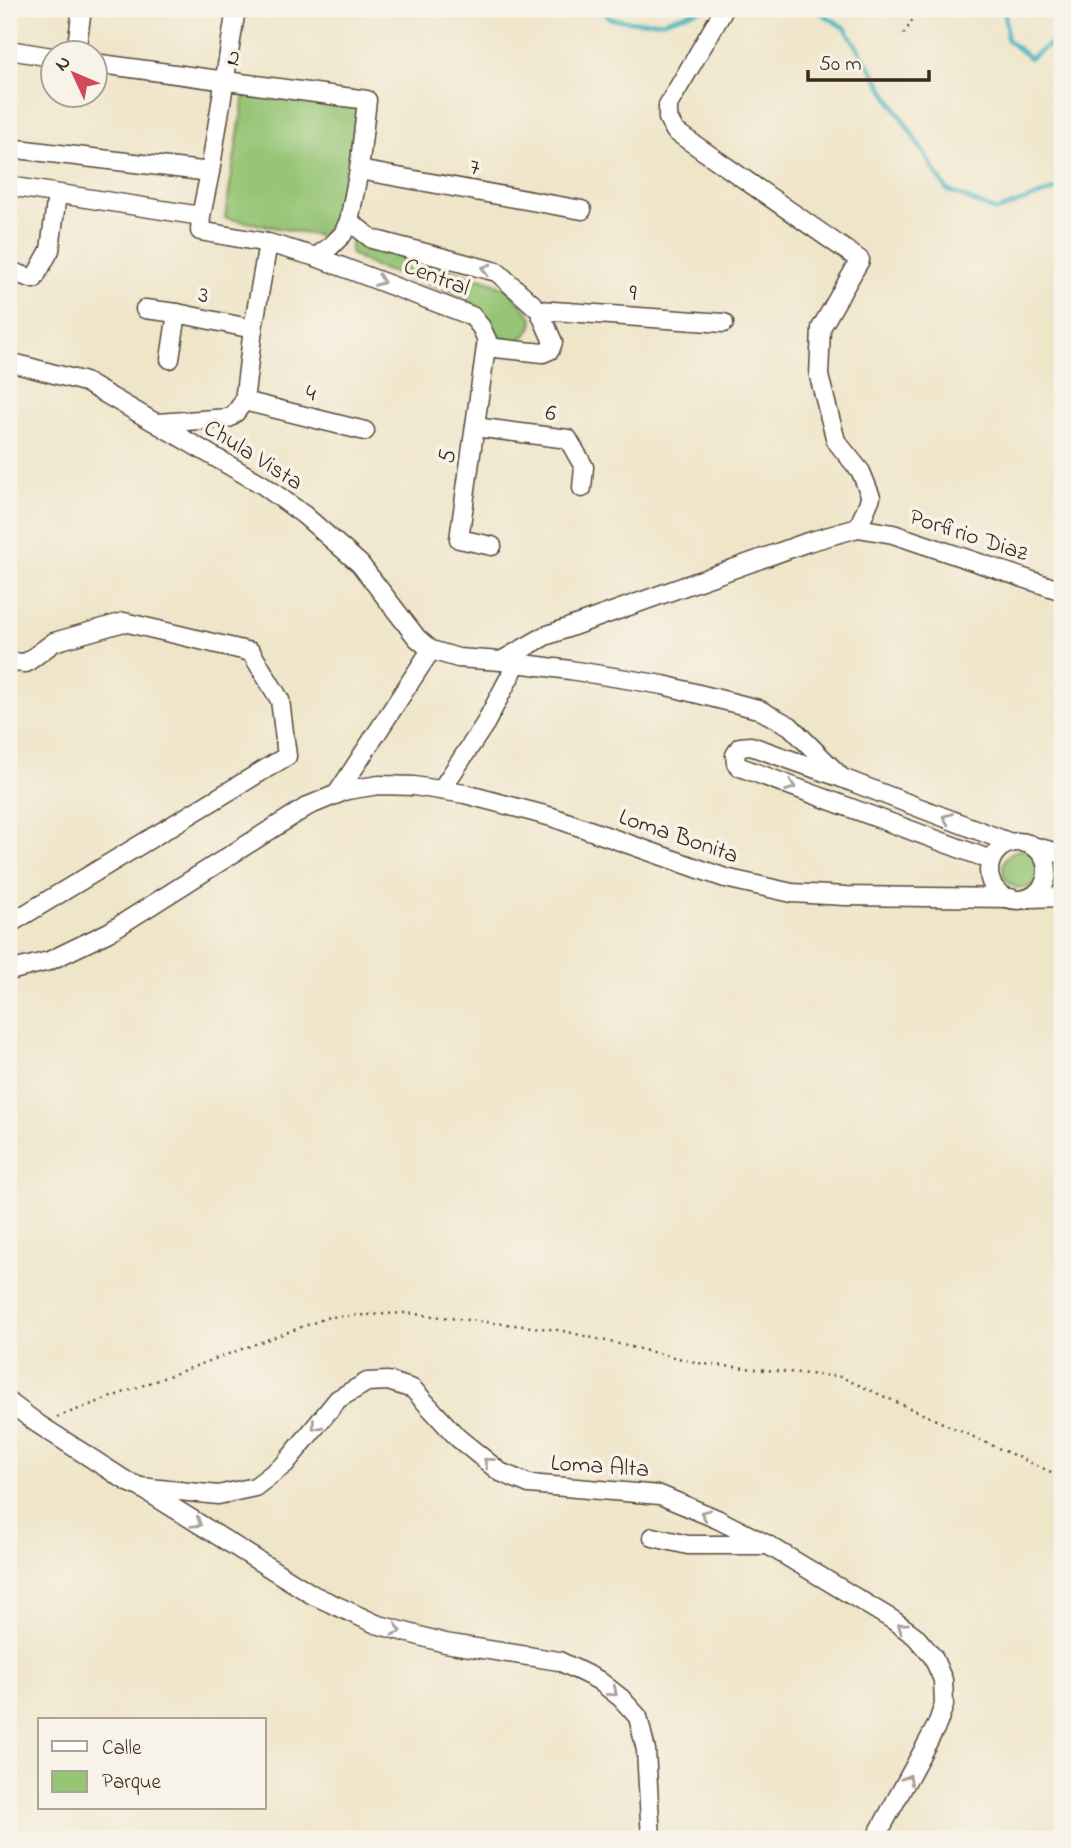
<svg xmlns="http://www.w3.org/2000/svg" width="1071" height="1848" viewBox="0 0 1071 1848" font-family="'Indie Flower',sans-serif">
<rect width="100%" height="100%" fill="#f7f3e8"/>
<filter id="ink" filterUnits="userSpaceOnUse"><feTurbulence type="fractalNoise" baseFrequency=".0143" numOctaves="2"/><feDisplacementMap in="SourceGraphic" scale="14" xChannelSelector="R" yChannelSelector="G"/><feConvolveMatrix kernelMatrix="1 2 1 2 8 2 1 2 1" color-interpolation-filters="sRGB"/></filter>
<filter id="wash" filterUnits="userSpaceOnUse"><feTurbulence type="fractalNoise" baseFrequency=".00686" numOctaves="4" result="noise"/><feDisplacementMap in="SourceGraphic" scale="28" xChannelSelector="R" yChannelSelector="G"/><feGaussianBlur stdDeviation="1.57" result="paint"/><feColorMatrix in="noise" values="0 0 0 0 0 0 0 0 0 0 0 0 0 0 0 0 0 1.4 0 .05"/><feComposite in="paint" operator="in"/></filter>
<g filter="url(#wash)">
<rect width="100%" height="100%" fill="#efe5c9"/>
<g fill="#96c574" stroke="#687849" stroke-width="2">
<polygon points="245,91 359,109 331,238 225,218"/>
<path d="M358 236 398 253 492 282 509 290 533 318C533 330 526 336 515 342L497 335 480 310 463 296 373 266 351 254C350 246 350 240 358 236Z"/>
<circle cx="1022" cy="869" r="19"/>
</g>
<g fill="none" stroke-linecap="round" stroke-linejoin="round">
<g stroke="#43b3bc" stroke-width="4.5">
<polyline points="601,9 611,19 638,22 664,21 703,9"/>
<polyline points="808,9 820,12 846,29 947,190 996,211 1062,187"/>
<polyline points="1005,9 1007,40 1030,58 1062,36"/>
</g>
</g>
</g>
<g filter="url(#ink)">
<g fill="none" stroke-linecap="round" stroke-linejoin="round">
<g stroke="#564638" stroke-width="21">
<g id="minor">
<polyline points="236,9 210,172 201,216 200,231 268,243 316,257 472,316 481,327 487,340 459,539 492,546"/>
<polyline points="722,13 668,105 668,118 675,131 860,260 821,328 819,376 836,441 861,472 871,497 858,528"/>
<polyline points="9,50 52,57"/>
<polyline points="76,52 82,9"/>
<polyline points="94,63 367,100 359,170 349,221 343,234 331,246 316,257"/>
<polyline points="9,148 210,172"/>
<polyline points="359,170 582,210"/>
<polyline points="9,186 201,216"/>
<polyline points="349,221 372,239 497,272 539,310 553,342 550,350 543,353 486,347"/>
<polyline points="9,271 34,279 50,250 57,194"/>
<polyline points="145,309 177,313 253,329"/>
<polyline points="539,310 724,323"/>
<polyline points="170,359 177,313"/>
<polyline points="9,362 85,382 263,485 304,515 360,564 417,638 431,650 458,658 501,661 570,670 663,685 758,709 790,726 842,778"/>
<polyline points="244,401 365,431"/>
<polyline points="157,423 229,418 236,412 244,401 253,329 268,243"/>
<polyline points="475,427 568,439 584,467 582,488"/>
<polyline points="501,661 545,636 808,542 858,528 893,534 1062,591"/>
<polyline points="9,662 26,663 54,642 124,622 251,652 280,700 287,756 9,924"/>
<polyline points="441,790 485,724 517,663"/>
<polyline points="337,794 431,650"/>
<circle cx="1018" cy="871" r="29"/>
<polyline points="1032,846 1062,854"/>
<polyline points="991,860 740,767 736,763 735,755 740,747 751,746 842,778 1011,843"/>
<polyline points="1030,898 1062,897"/>
<polyline points="9,971 49,961 109,932 308,806 347,790 379,785 414,786 465,794 552,817 725,878 792,893 845,896 1011,898"/>
<polyline points="9,1402 38,1424 128,1482 140,1487 313,1595 376,1624 445,1643 559,1661 598,1680 621,1698 638,1717 646,1750 651,1839"/>
<polyline points="140,1487 218,1495 255,1487 285,1464 338,1399 367,1382 388,1381 413,1389 458,1438 500,1472 529,1484 660,1495 717,1519 768,1545 893,1620 915,1636 933,1657 943,1680 944,1705 937,1725 875,1839"/>
<polyline points="653,1537 688,1545 764,1545"/>
</g>
</g>
<g stroke="#564638" stroke-width="2.5" stroke-dasharray="2 5" stroke-linecap="butt">
<polyline points="940,9 950,13"/>
<polyline points="904,34 919,9"/>
<polyline points="57,1417 329,1317 405,1313 559,1330 703,1364 841,1377 1062,1477"/>
</g>
<use href="#minor" stroke="#fff" stroke-width="18"/>
</g>
<defs><path id="oneway-chevron" d="M-2-3.5L2.5 0L-2 3.5" fill="none" stroke-width="1.6" stroke-linecap="round" stroke-linejoin="round" transform="scale(1.75)"/></defs>
<g stroke="#a79f9a">
<use href="#oneway-chevron" transform="translate(486 269) rotate(-164)"/>
<use href="#oneway-chevron" transform="translate(380 281) rotate(21)"/>
<use href="#oneway-chevron" transform="translate(791 786) rotate(20)"/>
<use href="#oneway-chevron" transform="translate(947 818) rotate(-159)"/>
<use href="#oneway-chevron" transform="translate(316 1426) rotate(129)"/>
<use href="#oneway-chevron" transform="translate(488 1462) rotate(-140)"/>
<use href="#oneway-chevron" transform="translate(705 1514) rotate(-157)"/>
<use href="#oneway-chevron" transform="translate(197 1523) rotate(32)"/>
<use href="#oneway-chevron" transform="translate(902 1627) rotate(-144)"/>
<use href="#oneway-chevron" transform="translate(397 1630) rotate(15)"/>
<use href="#oneway-chevron" transform="translate(613 1692) rotate(40)"/>
<use href="#oneway-chevron" transform="translate(908 1779) rotate(-62)"/>
</g>
</g>
<g text-anchor="middle" stroke-width="7" stroke-linejoin="round" paint-order="stroke">
<g font-size="24" fill="#3b2a1e" stroke="#f7f3e8">
<text transform="translate(234 57) rotate(8)" y="8">2</text>
<text transform="translate(475 166) rotate(10)" y="8">7</text>
<text transform="translate(437 276) rotate(21)" y="8">Central</text>
<text transform="translate(633 292) rotate(4)" y="8">9</text>
<text transform="translate(204 294) rotate(12)" y="8">3</text>
<text transform="translate(311 392) rotate(14)" y="8">4</text>
<text transform="translate(551 412) rotate(7)" y="8">6</text>
<text transform="translate(254 454) rotate(32)" y="8">Chula Vista</text>
<text transform="translate(446 456) rotate(-82)" y="8">5</text>
<text transform="translate(969 534) rotate(18)" y="8">Porfirio Diaz</text>
<text transform="translate(679 835) rotate(19)" y="8">Loma Bonita</text>
<text transform="translate(600 1465) rotate(4)" y="8">Loma Alta</text>
</g>
</g>
<rect width="1071" height="1848" fill="none" stroke="#f7f3e8" stroke-width="35"/>
<rect x="38" y="1718" width="228" height="91" fill="#f7f3e8" stroke="#aca397" stroke-width="2"/>
<rect x="52" y="1741" width="35" height="10" fill="#ffffff" stroke="#aca397" stroke-width="2"/>
<text x="102" y="1754" font-size="21" fill="#3b2a1e">Calle</text>
<rect x="52" y="1771" width="35" height="21" fill="#96c574" stroke="#aca397" stroke-width="2"/>
<text x="102" y="1788" font-size="21" fill="#3b2a1e">Parque</text>
<g transform="translate(74 74) rotate(314)"><circle r="33" fill="#f7f3e8" stroke="#aca397" stroke-width="2"/>
<path d="M0-5L12 26L0 18L-12 26Z" fill="#d1495b"/>
<text y="-10" font-size="19" font-weight="bold" text-anchor="middle" fill="#3b2a1e">N</text>
</g>
<path d="M808 70v10h121v-10" fill="none" stroke="#3b2a1e" stroke-width="3.5"/>
<text x="819" y="70" font-size="21" fill="#3b2a1e" stroke="#f7f3e8" stroke-width="5" paint-order="stroke">50 m</text>
</svg>
